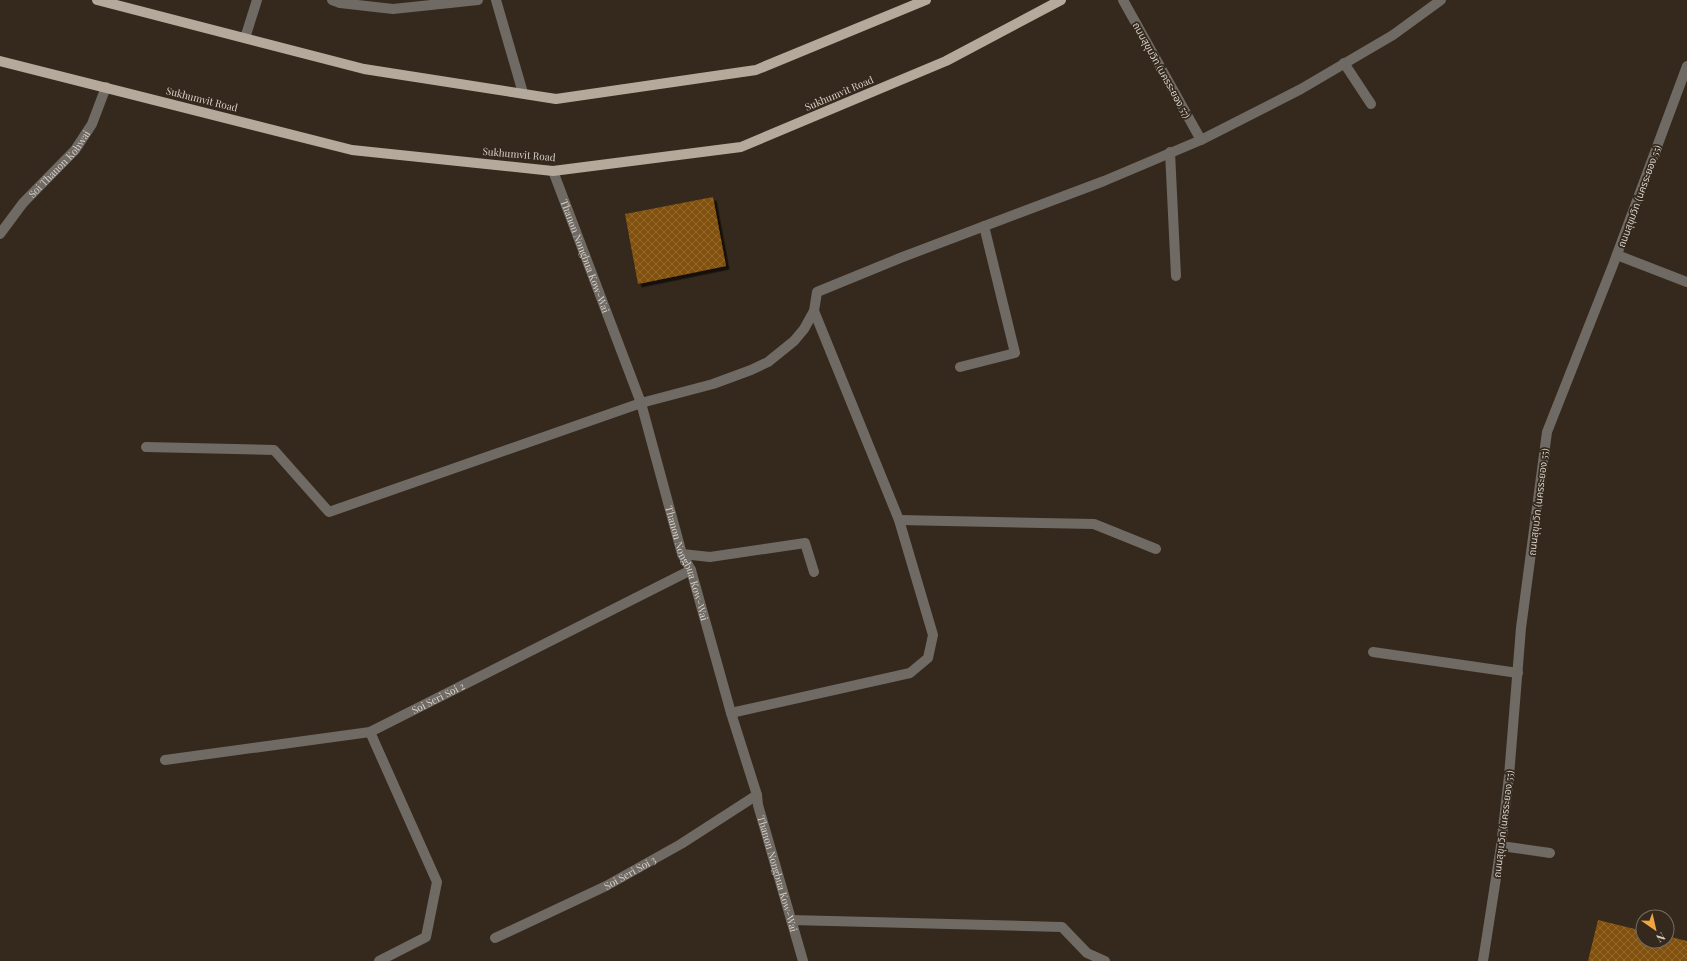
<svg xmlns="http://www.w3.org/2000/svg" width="1687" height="961" viewBox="0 0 1687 961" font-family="'Playfair Display','Noto Sans Thai',serif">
<defs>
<pattern id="building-cross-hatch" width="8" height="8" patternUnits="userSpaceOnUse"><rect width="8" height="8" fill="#81510b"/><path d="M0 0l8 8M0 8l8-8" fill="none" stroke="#92692d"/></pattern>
<filter id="shadow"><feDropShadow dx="3.5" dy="3.5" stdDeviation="0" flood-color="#0009"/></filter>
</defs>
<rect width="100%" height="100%" fill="#34291c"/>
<g fill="url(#building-cross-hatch)" filter="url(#shadow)">
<polygon points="713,197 726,266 638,284 625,214"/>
<polygon points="1598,920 1643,931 1643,941 1667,941 1667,936 1687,941 1687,961 1588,961"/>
</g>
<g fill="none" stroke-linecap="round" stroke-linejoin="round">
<g stroke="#706a64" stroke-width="10">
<polyline points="332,0 340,3 393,9 478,0"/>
<polyline points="496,0 523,93"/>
<polyline points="1123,0 1201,140"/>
<polyline points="245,38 257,0"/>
<polyline points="1344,63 1371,104"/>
<polyline points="1170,152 1176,276"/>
<path id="s1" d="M553 171 641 403 682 554 691 570 731 713 757 795 758 805 803 961"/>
<path id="s2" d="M0 234 23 203 75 150 92 124 106 87"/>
<polyline points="1617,255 1687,282"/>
<polyline points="960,367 1015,353 984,226"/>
<polyline points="146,447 274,450 329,512 641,403 713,384 751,370 768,362 794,341 804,329 814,311 817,292 900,258 1104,181 1201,140 1301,89 1393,35 1441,0"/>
<polyline points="899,520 1094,524 1156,549"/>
<polyline points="682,554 710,557 805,543 814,572"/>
<polyline points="1373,652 1518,673"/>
<polyline points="731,713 910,673 928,658 933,635 899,520 814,311"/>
<polyline points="370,732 437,882 426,937 379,961"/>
<path id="s3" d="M165 760 370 732 691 570"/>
<polyline points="1501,846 1550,853"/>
<polyline points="791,920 1062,927 1087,953 1105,961"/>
<path id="s4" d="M495 938 606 886 681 844 757 795"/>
<polyline points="1483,961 1501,846 1509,776 1521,628 1547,432 1613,265 1687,66"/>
</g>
<g stroke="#b5a99c" stroke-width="10">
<polyline points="97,0 364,69 556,99 756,70 926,0"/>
<polyline points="0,61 352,150 553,171 741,147 946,61 1061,0"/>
</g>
</g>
<g text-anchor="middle" stroke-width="3.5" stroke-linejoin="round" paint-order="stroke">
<g font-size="10" fill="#d9d1ca" stroke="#34291c">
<text transform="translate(1162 70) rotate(61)" y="4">ถนนสุขุมวิท (นครระยอง 57)</text>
<text transform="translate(839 93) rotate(-23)" y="4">Sukhumvit Road</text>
<text transform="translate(202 99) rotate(14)" y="4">Sukhumvit Road</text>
<text transform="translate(519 154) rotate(5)" y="4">Sukhumvit Road</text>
<text dy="4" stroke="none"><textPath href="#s2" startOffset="92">Soi Thanon Kohwai</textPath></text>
<text transform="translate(1639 196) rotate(-70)" y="4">ถนนสุขุมวิท (นครระยอง 55)</text>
<text dy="4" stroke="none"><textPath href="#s1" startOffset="91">Thanon Nongbua Kow-Wai</textPath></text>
<text transform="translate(1538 502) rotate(-83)" y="4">ถนนสุขุมวิท (นครระยอง 55)</text>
<text dy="4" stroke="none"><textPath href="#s1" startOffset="415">Thanon Nongbua Kow-Wai</textPath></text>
<text dy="4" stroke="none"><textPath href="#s3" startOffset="283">Soi Seri Soi 2</textPath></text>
<text transform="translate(1503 824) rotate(-83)" y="4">ถนนสุขุมวิท (นครระยอง 55)</text>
<text dy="4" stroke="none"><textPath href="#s4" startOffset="150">Soi Seri Soi 3</textPath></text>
<text dy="4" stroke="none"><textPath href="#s1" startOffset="739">Thanon Nongbua Kow-Wai</textPath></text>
</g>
</g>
<g transform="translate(1655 929) rotate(146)"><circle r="19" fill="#34291c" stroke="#766c62"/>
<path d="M0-3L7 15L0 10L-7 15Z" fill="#f3a442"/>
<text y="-6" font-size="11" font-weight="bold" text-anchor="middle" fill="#d9d1ca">N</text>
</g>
</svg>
